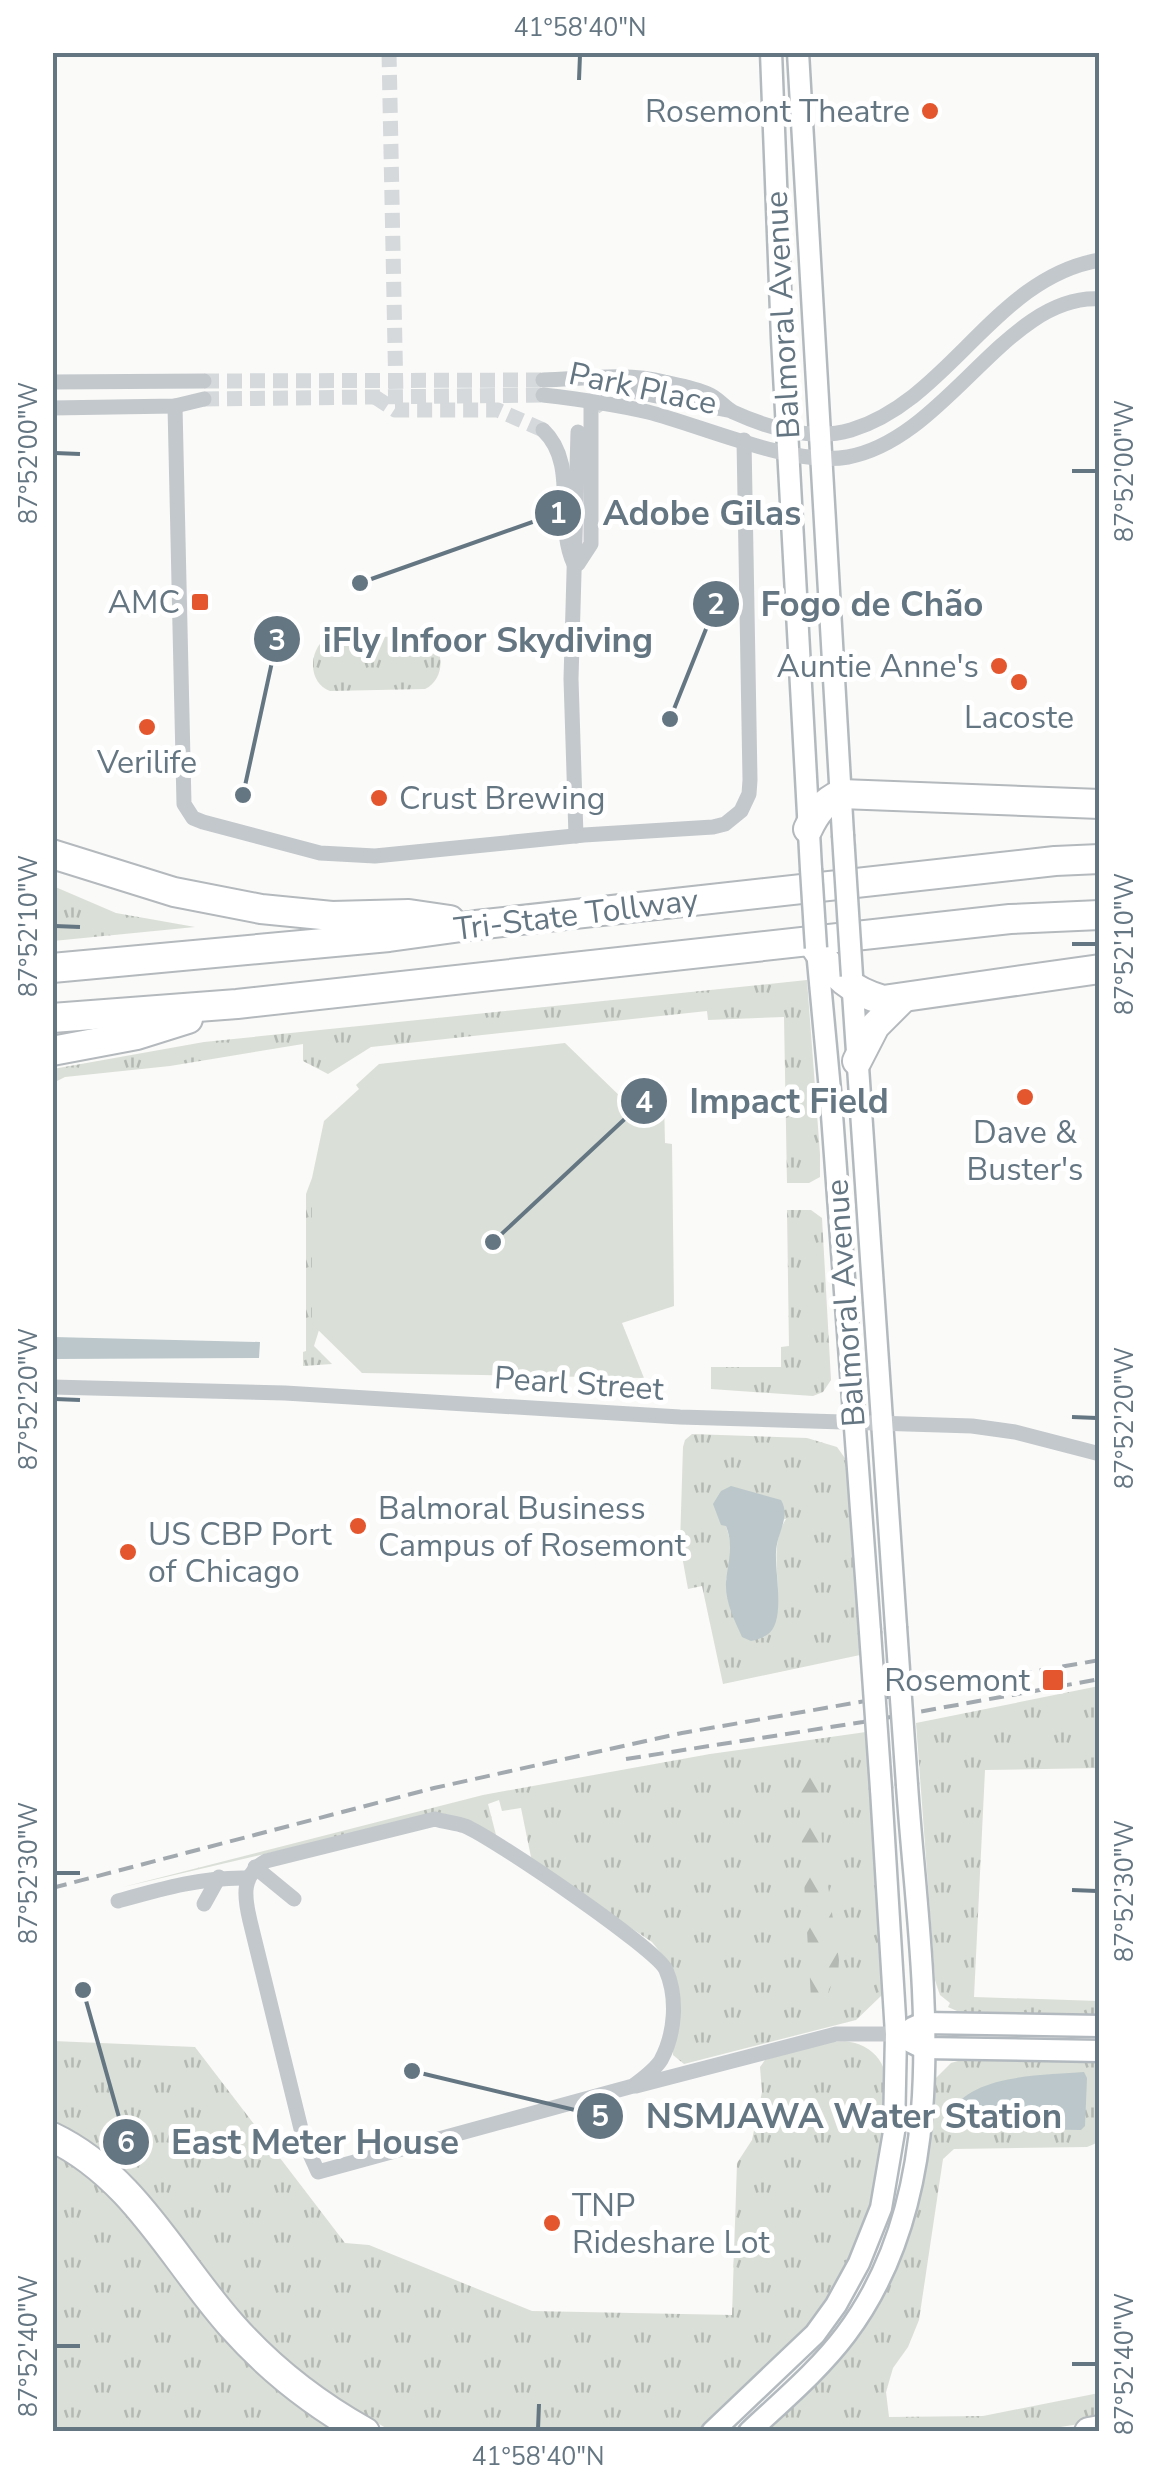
<svg xmlns="http://www.w3.org/2000/svg" width="1152" height="2484" viewBox="0 0 1152 2484" font-family="'Nunito Sans',sans-serif">
<defs>
<pattern id="grass-tufts" width="24" height="20" patternUnits="userSpaceOnUse" patternTransform="scale(2.5)"><rect width="24" height="20" fill="#dadfd7"/><path d="M3 7l-1-3M5 7V3M7 7l1-3M15 17l-1-3M17 17v-4M19 17l1-3" fill="none" stroke="#b4b9b4"/></pattern>
<pattern id="forest-firs" width="22" height="20" patternUnits="userSpaceOnUse" patternTransform="scale(2.5)"><rect width="22" height="20" fill="#dadfd7"/><path d="M5 1l3.5 6h-7zM16 11l3.5 6h-7z" fill="#b4b9b4"/></pattern>
</defs>
<rect width="100%" height="100%" fill="#fafaf8"/>
<g fill="url(#grass-tufts)" fill-rule="evenodd">
<path d="M426 636C445 647 446 679 425 689L330 691C308 683 308 651 326 638Z"/>
<polygon points="53,886 116,913 195,927 53,941"/>
<polygon points="807,980 820,1154 820,1177 809,1183 787,1183 784,1017 708,1020 707,1011 371,1047 328,1074 303,1061 303,1044 170,1066 65,1077 53,1083 53,1069 204,1042"/>
<polygon points="312,1178 312,1323 319,1330 314,1346 332,1364 303,1366 303,1352 306,1351 306,1194"/>
<polygon points="787,1210 811,1210 822,1218 831,1380 823,1392 813,1396 711,1389 711,1367 781,1367 781,1347 789,1346"/>
<path d="M692 1434 807 1438 837 1447 847 1461 860 1655 723 1684 702 1586 688 1589 680 1545 683 1447 685 1440ZM786 1519C762 1555 795 1611 763 1638L726 1580C733 1562 732 1543 726 1526Z"/>
<polygon points="1099,1686 1099,1768 985,1770 974,1997 1099,2001 1099,2017 966,2015 948,2007 950,2003 940,1995 935,1980 916,1723"/>
<polygon points="866,1732 881,1967 886,1967 881,1996 856,2020 684,2064 673,2055 669,1963 652,1942 537,1865 531,1857 521,1808 502,1811 499,1800 488,1804 496,1835 423,1817 123,1887 483,1795 710,1754"/>
<path d="M53 2041 195 2047 345 2243 369 2245 532 2311 732 2315 737 2163 752 2140 762 2092 760 2067 765 2060C791 2053 828 2036 855 2043 867 2046 879 2056 883 2067 898 2105 878 2202 862 2240 855 2256 845 2272 836 2287 802 2343 746 2386 699 2432L391 2431 313 2385 236 2312 140 2187 76 2132 53 2121Z"/>
<path d="M965 2059 1099 2061V2142L1087 2147 954 2149 943 2159 919 2320 908 2347 893 2368 886 2392 889 2417 983 2416 1099 2393V2421L1028 2432H764C839 2361 902 2296 921 2191 927 2155 926 2119 931 2083L951 2063Z"/>
<polygon points="52,2149 76,2161 338,2431 53,2431"/>
</g>
<polygon fill="url(#forest-firs)" points="813,1764 819,1771 822,1845 839,1960 838,1975 829,1989 826,2009 812,2015 798,1780 801,1771"/>
<polygon fill="#dadfd7" points="565,1043 625,1101 664,1102 665,1143 672,1144 674,1306 622,1323 644,1378 362,1373 312,1324 312,1178 324,1121 359,1089 356,1085 379,1064"/>
<g fill="#bbc7cb">
<polygon points="53,1337 260,1342 259,1358 53,1359"/>
<path d="M731 1486 781 1500C791 1517 777 1532 776 1552 775 1573 784 1613 772 1630 767 1637 759 1639 751 1641L742 1637C734 1619 725 1602 726 1582 728 1562 734 1546 726 1526L721 1525 713 1504 721 1491Z"/>
<path d="M1084 2072 1087 2078 1085 2126 1081 2130 971 2128 958 2124 951 2115C966 2074 1046 2075 1084 2072Z"/>
</g>
<g fill="none" stroke-linecap="round" stroke-linejoin="round">
<g stroke="#d5d9db" stroke-width="15" stroke-dasharray="15 8" stroke-linecap="butt">
<polyline points="389,52 396,397"/>
<polyline points="204,381 543,380"/>
<polyline points="375,397 395,410 498,410 543,430"/>
<polyline points="204,399 543,395"/>
<polyline points="595,407 612,395 631,391"/>
</g>
<g stroke="#b3babf" stroke-width="25">
<g id="secondary">
<polyline points="771,52 782,338 811,869"/>
<polyline points="798,52 843,835"/>
<polyline points="817,950 831,1101 870,1632"/>
<polyline points="852,978 896,1627"/>
<polyline points="912,2028 923,2023 1100,2026"/>
<polyline points="911,2042 923,2048 1100,2051"/>
<polyline points="712,2432 815,2334 836,2305 859,2263 881,2208 894,2132 896,2034 881,1789"/>
<path d="M749 2432C782 2401 819 2370 846 2334 961 2181 919 1963 907 1785"/>
</g>
</g>
<g stroke="#b4b9bd" stroke-width="32">
<g id="highway">
<path d="M808 829C816 812 824 802 841 794L1100 804"/>
<polyline points="52,854 174,892 261,909 332,916 409,914 450,920"/>
<path d="M816 948C834 975 851 991 883 1000L1100 969"/>
<polyline points="52,968 389,937 476,925 1055,861 1100,859"/>
<polyline points="52,1018 237,1004 1010,919 1100,915"/>
<polyline points="52,1051 137,1035 188,1019"/>
<polyline points="857,1061 875,1026 902,999"/>
<path d="M52 2137C134 2176 174 2261 232 2326 270 2369 315 2404 365 2432"/>
<polyline points="1089,2432 1100,2430"/>
</g>
</g>
<g stroke="#c3c8cc" stroke-width="15">
<path d="M543 380C582 379 626 372 664 382 678 385 696 388 708 394 718 398 724 407 733 412 768 428 813 441 851 430 950 400 995 277 1100 260"/>
<polyline points="52,382 204,381"/>
<polyline points="631,391 727,410"/>
<path d="M543 395C578 399 614 404 648 412 703 426 793 467 848 457 947 439 1007 293 1100 299"/>
<polyline points="175,406 184,804 193,818 203,822 320,853 375,856 584,835 713,827 725,824 741,811 749,794 750,780 744,440"/>
<polyline points="52,408 175,406 204,399"/>
<path d="M543 430C579 464 554 522 574 564"/>
<polyline points="578,564 591,544 591,401"/>
<polyline points="576,836 571,679 578,432"/>
<polyline points="52,1387 285,1393 680,1417 972,1426 1015,1432 1100,1454"/>
<path d="M435 1819C445 1822 456 1823 465 1826 492 1837 657 1949 666 1970 678 1998 675 2034 661 2060 655 2070 642 2079 633 2086L318 2172 304 2141 250 1921C244 1896 241 1875 266 1861Z"/>
<polyline points="255,1867 294,1899"/>
<path d="M118 1901C161 1889 202 1877 247 1878"/>
<polyline points="204,1904 219,1877"/>
<polyline points="636,2086 836,2034 896,2034"/>
</g>
<use href="#secondary" stroke="#fff" stroke-width="20"/>
<use href="#highway" stroke="#fff" stroke-width="28"/>
<g stroke="#a2aab0" stroke-width="4" stroke-dasharray="15 8" stroke-linecap="butt">
<polyline points="626,1759 863,1722 1100,1679"/>
<polyline points="52,1888 434,1788 682,1733 1100,1660"/>
</g>
<g stroke="#b3babf" stroke-width="25" stroke-linecap="butt">
<g id="secondary-bridge">
<polyline points="843,835 852,976"/>
<polyline points="811,869 816,948"/>
<polyline points="896,1627 907,1785"/>
<polyline points="870,1632 881,1789"/>
</g>
</g>
<use href="#secondary-bridge" stroke="#fff" stroke-width="20"/>
</g>
<path fill="none" stroke="#657683" stroke-width="4" d="M579 80 580 55M55 453 80 454M1072 471H1097M55 926 80 927M1072 944H1097M55 1399 80 1400M1072 1417 1097 1418M55 1873H80M1072 1890 1097 1891M55 2346H80M1072 2364H1097M538 2429 539 2404"/>
<g fill="#e4572e" stroke="#fff" stroke-width="4">
<circle cx="930" cy="111" r="10"/>
<rect x="190" y="592" width="20" height="20" rx="5"/>
<circle cx="999" cy="666" r="10"/>
<circle cx="1019" cy="682" r="10"/>
<circle cx="147" cy="727" r="10"/>
<circle cx="379" cy="798" r="10"/>
<circle cx="1025" cy="1097" r="10"/>
<circle cx="358" cy="1526" r="10"/>
<circle cx="128" cy="1552" r="10"/>
<rect x="1041" y="1668" width="24" height="24" rx="5"/>
<circle cx="552" cy="2223" r="10"/>
</g>
<g text-anchor="middle" stroke-width="10" stroke-linejoin="round" paint-order="stroke">
<g font-size="32" fill="#657683" stroke="#fff" text-anchor="end">
<text x="910" y="122">Rosemont Theatre</text>
<text x="180" y="613">AMC</text>
<text x="979" y="677">Auntie Anne's</text>
<text x="1019" y="728" text-anchor="middle">Lacoste</text>
<text x="147" y="773" text-anchor="middle">Verilife</text>
<text x="399" y="809" text-anchor="start">Crust Brewing</text>
<text x="1025" y="1143" text-anchor="middle">Dave &amp;<tspan x="1025" dy="37">Buster's</tspan></text>
<text x="378" y="1519" text-anchor="start">Balmoral Business<tspan x="378" dy="37">Campus of Rosemont</tspan></text>
<text x="148" y="1545" text-anchor="start">US CBP Port<tspan x="148" dy="37">of Chicago</tspan></text>
<text x="1030" y="1691">Rosemont</text>
<text x="572" y="2216" text-anchor="start">TNP<tspan x="572" dy="37">Rideshare Lot</tspan></text>
</g>
<g font-size="32" fill="#657683" stroke="#fff">
<text transform="translate(782 315) rotate(-93)" y="11">Balmoral Avenue</text>
<text transform="translate(643 388) rotate(12)" y="11">Park Place</text>
<text transform="translate(576 914) rotate(-7)" y="11">Tri-State Tollway</text>
<text transform="translate(845 1303) rotate(-94)" y="11">Balmoral Avenue</text>
<text transform="translate(579 1383) rotate(4)" y="11">Pearl Street</text>
</g>
</g>
<path fill="none" stroke="#657683" stroke-width="4" d="M360 583L558 513M670 719L716 604M243 795L277 639M493 1242L644 1101M412 2071L600 2116M83 1990L126 2142"/>
<g fill="#657683" stroke="#fff" stroke-width="4">
<circle cx="360" cy="583" r="10"/>
<circle cx="670" cy="719" r="10"/>
<circle cx="243" cy="795" r="10"/>
<circle cx="493" cy="1242" r="10"/>
<circle cx="412" cy="2071" r="10"/>
<circle cx="83" cy="1990" r="10"/>
<circle cx="558" cy="513" r="25"/>
<circle cx="716" cy="604" r="25"/>
<circle cx="277" cy="639" r="25"/>
<circle cx="644" cy="1101" r="25"/>
<circle cx="600" cy="2116" r="25"/>
<circle cx="126" cy="2142" r="25"/>
</g>
<g font-size="30" text-anchor="middle" font-weight="bold" fill="#fff">
<text x="558" y="523">1</text>
<text x="716" y="614">2</text>
<text x="277" y="650">3</text>
<text x="644" y="1112">4</text>
<text x="600" y="2126">5</text>
<text x="126" y="2152">6</text>
</g>
<g font-size="35" text-anchor="middle" font-weight="bold" fill="#657683" stroke="#fff" stroke-width="10" stroke-linejoin="round" paint-order="stroke">
<text x="702" y="525">Adobe Gilas</text>
<text x="872" y="616">Fogo de Chão</text>
<text x="488" y="652">iFly Infoor Skydiving</text>
<text x="789" y="1113">Impact Field</text>
<text x="854" y="2128">NSMJAWA Water Station</text>
<text x="315" y="2154">East Meter House</text>
</g>
<rect width="1152" height="2484" fill="none" stroke="#ffffff" stroke-width="110"/>
<rect x="55" y="55" width="1042" height="2374" fill="none" stroke="#657683" stroke-width="4"/>
<g font-size="25" text-anchor="middle" fill="#657683">
<text x="580" y="36">41°58'40"N</text>
<text transform="translate(28 453) rotate(-90)" y="9">87°52'00"W</text>
<text transform="translate(1124 471) rotate(-90)" y="9">87°52'00"W</text>
<text transform="translate(28 926) rotate(-90)" y="9">87°52'10"W</text>
<text transform="translate(1124 944) rotate(-90)" y="9">87°52'10"W</text>
<text transform="translate(28 1399) rotate(-90)" y="9">87°52'20"W</text>
<text transform="translate(1124 1418) rotate(-90)" y="9">87°52'20"W</text>
<text transform="translate(28 1873) rotate(-90)" y="9">87°52'30"W</text>
<text transform="translate(1124 1891) rotate(-90)" y="9">87°52'30"W</text>
<text transform="translate(28 2346) rotate(-90)" y="9">87°52'40"W</text>
<text transform="translate(1124 2364) rotate(-90)" y="9">87°52'40"W</text>
<text x="538" y="2465">41°58'40"N</text>
</g>
</svg>
